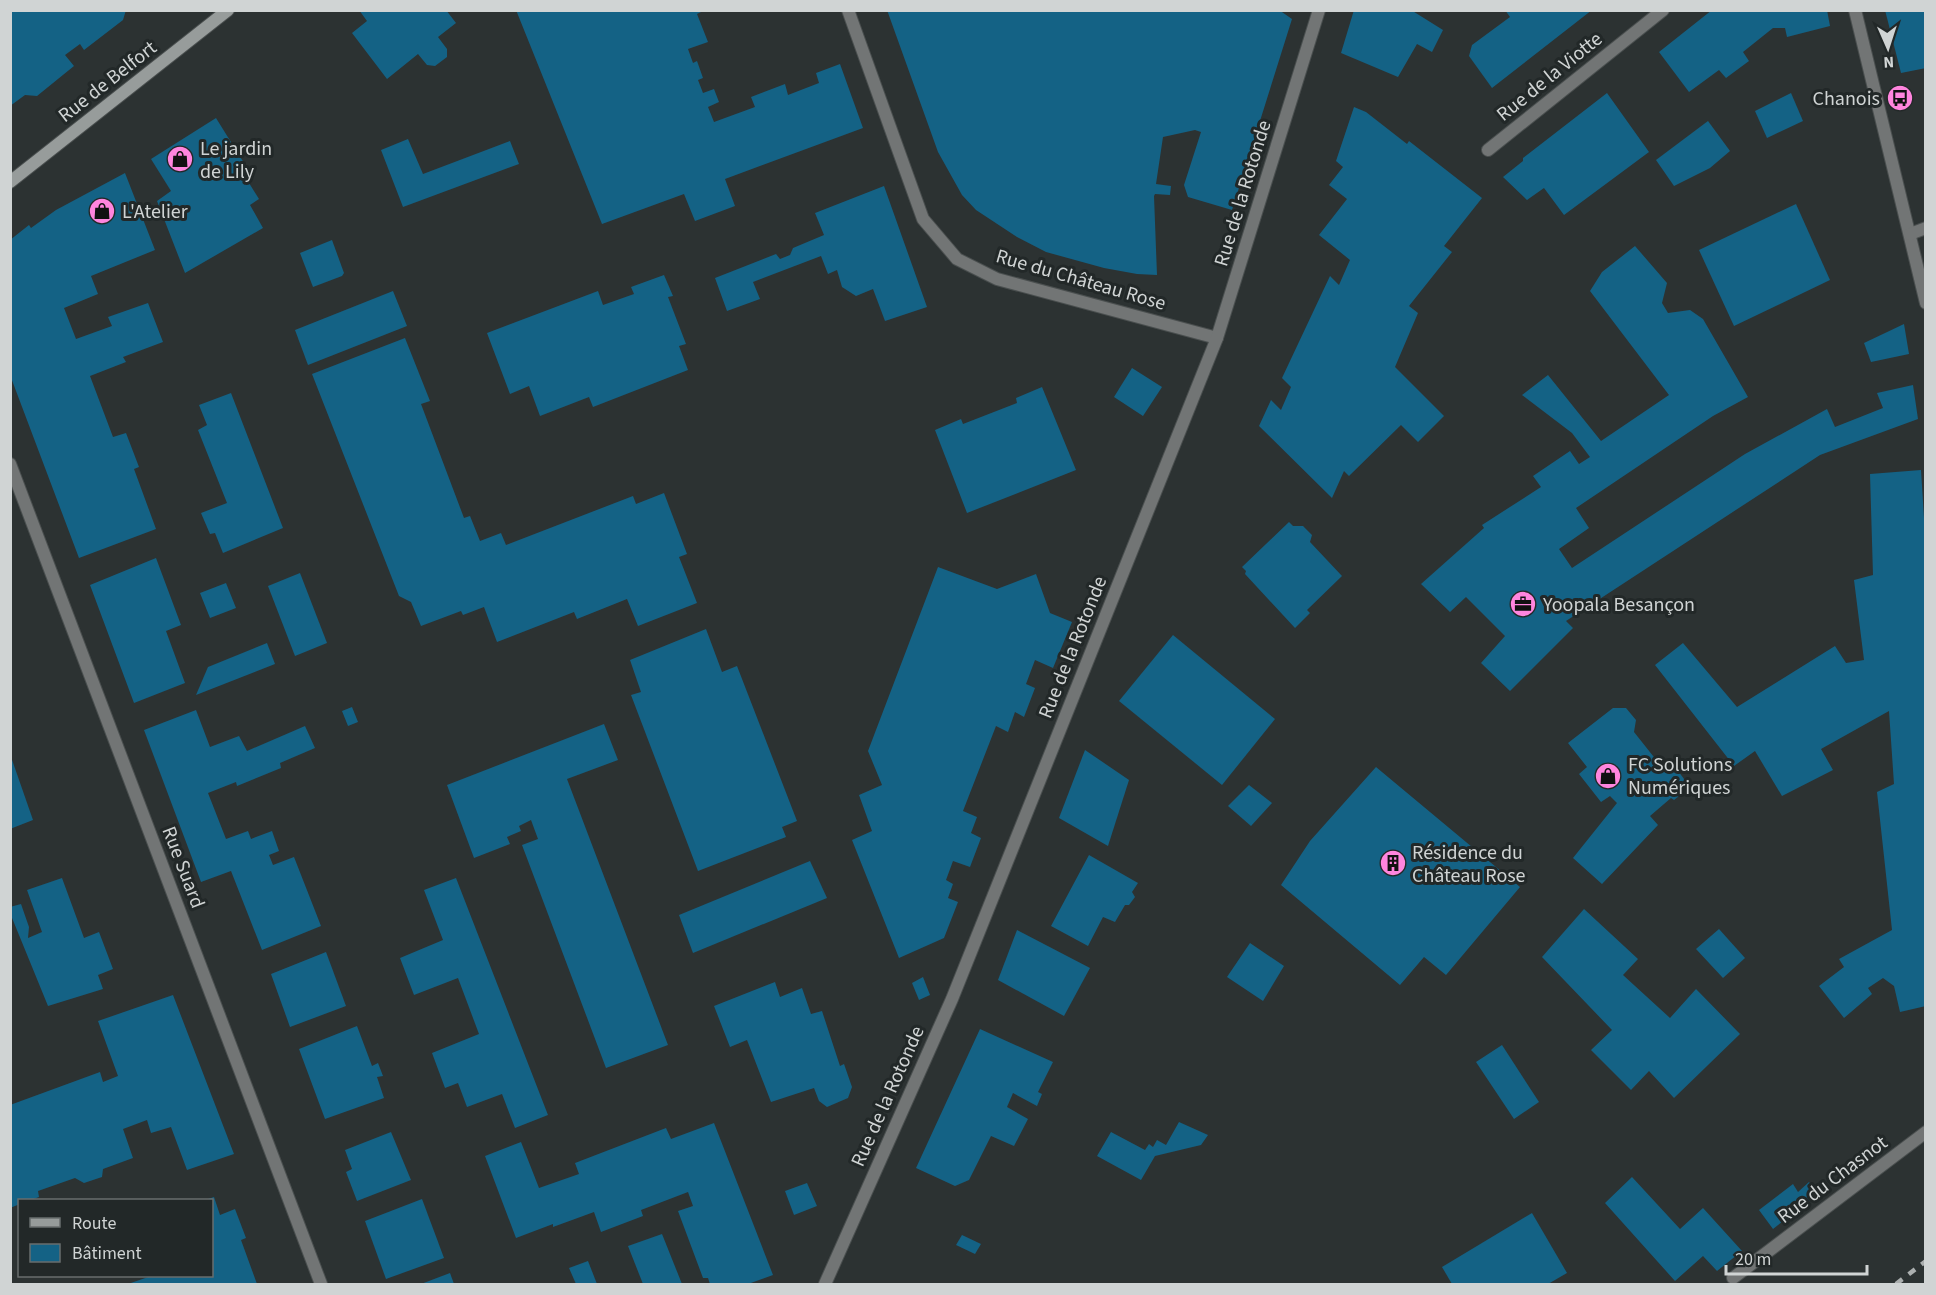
<svg xmlns="http://www.w3.org/2000/svg" width="1936" height="1295" viewBox="0 0 1936 1295" font-family="'Source Sans 3',sans-serif">
<rect width="100%" height="100%" fill="#2c3232"/>
<g fill="#146285">
<polygon points="10,10 126,10 123,20 84,50 80,44 65,55 74,66 37,96 25,95 10,106"/>
<polygon points="359,10 446,10 456,23 438,37 447,49 447,57 435,66 427,65 418,54 387,79 352,33 367,21"/>
<polygon points="516,10 705,10 697,14 708,42 688,49 693,63 697,61 703,78 698,80 703,93 714,89 719,102 708,107 714,122 755,107 751,97 785,84 788,95 819,83 816,73 840,64 863,128 725,179 735,206 695,221 684,194 602,224"/>
<polygon points="887,10 1279,10 1292,19 1232,210 1188,197 1184,185 1201,132 1195,130 1163,137 1156,184 1171,186 1170,195 1155,194 1154,196 1157,275 1137,274 1104,268 1046,252 1017,237 976,210 962,195 938,152"/>
<polygon points="1354,10 1411,10 1443,30 1432,52 1417,44 1398,77 1341,53"/>
<polygon points="1505,10 1592,10 1492,88 1469,56 1472,45 1510,17"/>
<polygon points="1712,10 1827,10 1830,26 1787,37 1785,28 1773,28 1743,52 1749,61 1726,78 1719,70 1689,92 1659,52"/>
<polygon points="1885,10 1926,10 1926,68 1901,73"/>
<polygon points="1607,93 1649,152 1564,215 1544,188 1527,200 1503,177 1523,161 1523,158"/>
<polygon points="1791,93 1803,121 1767,138 1755,111"/>
<polygon points="1354,107 1366,112 1407,144 1409,141 1482,198 1444,246 1452,252 1409,306 1418,313 1395,367 1444,416 1418,442 1401,425 1349,476 1344,471 1332,498 1259,426 1271,400 1281,410 1291,387 1282,378 1330,276 1339,285 1350,260 1319,235 1347,199 1329,185 1343,167 1336,161"/>
<polygon points="216,118 249,171 244,175 259,199 250,205 263,228 185,273 157,201 171,191 151,159"/>
<polygon points="1708,121 1730,151 1710,168 1674,186 1656,160"/>
<polygon points="408,139 423,174 510,141 519,164 403,207 381,150"/>
<polygon points="125,173 155,250 91,276 98,294 64,308 76,339 112,326 108,317 148,303 163,342 123,357 126,362 90,376 113,437 126,433 139,467 134,469 156,529 79,558 10,375 10,240 29,225 31,228 56,210"/>
<polygon points="884,186 927,307 885,321 873,289 856,296 842,287 837,270 828,274 821,256 753,282 760,299 727,311 715,278 776,254 780,259 790,255 793,248 824,235 815,213"/>
<polygon points="1796,204 1830,280 1734,326 1699,250"/>
<polygon points="332,240 344,273 342,276 313,287 300,253"/>
<polygon points="1635,246 1667,283 1662,303 1668,313 1690,310 1703,319 1748,397 1713,416 1576,508 1589,528 1559,549 1572,568 1745,454 1827,409 1835,427 1883,408 1877,393 1913,385 1918,419 1820,455 1566,621 1573,628 1510,691 1481,663 1505,636 1466,597 1450,612 1421,584 1484,528 1482,525 1541,487 1533,476 1570,451 1579,464 1590,457 1572,433 1522,395 1548,375 1601,441 1669,395 1590,291 1602,272"/>
<polygon points="664,275 673,296 668,297 686,344 679,346 688,370 593,407 589,397 540,416 529,386 510,394 487,333 598,291 603,305 634,294 631,287"/>
<polygon points="393,291 407,326 308,365 295,330"/>
<polygon points="1904,324 1909,354 1871,362 1864,343"/>
<polygon points="405,338 430,401 421,404 464,518 470,516 480,541 501,533 506,545 633,496 636,504 664,493 687,554 679,557 697,603 638,626 627,599 577,619 574,612 497,642 484,607 463,615 461,611 421,626 411,602 399,596 312,374"/>
<polygon points="1132,368 1162,387 1143,416 1114,397"/>
<polygon points="1042,387 1076,470 967,513 935,430 961,419 963,424 1017,403 1016,398"/>
<polygon points="231,393 283,528 223,553 215,533 210,534 201,513 227,503 198,430 207,425 199,405"/>
<polygon points="1921,470 1926,550 1926,1006 1900,1012 1894,986 1883,978 1868,988 1872,994 1844,1018 1819,986 1844,967 1839,959 1892,930 1877,792 1894,784 1889,711 1821,749 1833,770 1782,796 1755,751 1734,766 1655,665 1683,643 1737,707 1835,646 1846,663 1864,660 1854,580 1873,575 1870,474"/>
<polygon points="1289,522 1293,526 1303,526 1312,535 1310,542 1342,576 1307,610 1310,613 1295,628 1245,574 1246,571 1242,567"/>
<polygon points="156,558 181,625 166,631 185,683 134,703 90,585"/>
<polygon points="938,567 997,589 1036,574 1050,613 1072,622 1053,668 1035,660 1026,684 1035,688 1024,717 1015,712 1008,732 996,726 963,811 977,817 971,833 981,838 970,867 953,861 946,880 953,884 948,898 958,902 944,938 899,958 852,840 872,831 859,795 882,785 868,751"/>
<polygon points="300,573 327,643 295,656 268,586"/>
<polygon points="226,583 236,608 210,618 200,593"/>
<polygon points="706,629 722,672 737,666 797,821 782,827 786,837 698,871 631,695 641,692 630,660"/>
<polygon points="1173,635 1275,719 1222,785 1119,701"/>
<polygon points="267,643 275,664 196,695 208,667"/>
<polygon points="352,707 358,722 348,726 342,711"/>
<polygon points="1613,708 1626,708 1636,720 1634,732 1661,766 1673,764 1684,779 1683,793 1674,800 1671,798 1650,816 1658,825 1602,884 1573,858 1617,803 1610,796 1601,802 1579,774 1587,767 1568,743"/>
<polygon points="196,710 210,747 239,736 247,751 305,726 315,748 280,763 281,768 237,786 236,782 208,793 226,839 248,831 251,839 272,831 279,851 269,855 273,865 294,857 321,926 262,950 231,871 201,882 144,730"/>
<polygon points="604,724 618,760 567,779 668,1045 606,1068 522,845 538,839 531,820 519,826 521,831 507,837 510,844 474,858 447,785"/>
<polygon points="1085,750 1129,780 1108,846 1059,818"/>
<polygon points="10,754 33,820 10,829"/>
<polygon points="1376,767 1520,887 1446,975 1424,957 1400,985 1281,885 1310,841"/>
<polygon points="1249,785 1272,803 1251,826 1228,806"/>
<polygon points="1089,855 1138,883 1132,892 1135,897 1129,905 1125,905 1115,922 1103,917 1088,946 1051,926"/>
<polygon points="810,861 827,898 693,953 679,915"/>
<polygon points="62,878 84,938 99,932 113,969 98,975 103,989 48,1006 10,913 10,907 21,904 29,927 28,938 42,932 27,890"/>
<polygon points="456,878 548,1115 515,1128 502,1094 467,1107 458,1083 445,1088 432,1053 479,1034 458,978 414,995 400,958 443,940 424,890"/>
<polygon points="1584,909 1638,959 1623,975 1670,1018 1696,989 1740,1034 1674,1098 1649,1071 1631,1090 1591,1050 1612,1030 1542,957"/>
<polygon points="1719,929 1745,958 1723,978 1696,949"/>
<polygon points="1017,930 1090,968 1064,1016 998,980"/>
<polygon points="1250,943 1284,966 1263,1001 1227,977"/>
<polygon points="326,952 346,1006 290,1027 271,974"/>
<polygon points="923,977 930,995 919,1000 912,983"/>
<polygon points="775,982 780,997 802,988 811,1014 822,1011 840,1066 844,1064 852,1087 848,1098 827,1107 819,1101 814,1088 771,1102 747,1040 730,1047 714,1006"/>
<polygon points="173,995 234,1154 187,1170 171,1127 151,1133 147,1120 123,1129 133,1158 103,1169 102,1177 84,1183 75,1178 38,1191 39,1197 31,1200 20,1200 20,1204 10,1208 10,1105 100,1072 103,1082 118,1076 98,1021"/>
<polygon points="357,1026 372,1066 378,1063 383,1076 377,1077 384,1098 325,1119 299,1049"/>
<polygon points="980,1029 1053,1062 1038,1092 1042,1094 1037,1106 1013,1093 1007,1107 1028,1119 1014,1146 991,1136 969,1180 955,1186 916,1168"/>
<polygon points="1502,1045 1539,1102 1514,1119 1476,1062"/>
<polygon points="1179,1122 1208,1135 1201,1145 1155,1156 1141,1180 1097,1156 1111,1132 1145,1150 1149,1144 1153,1147 1157,1140 1166,1145"/>
<polygon points="714,1123 773,1275 748,1284 710,1284 708,1278 703,1278 678,1211 693,1206 688,1192 641,1210 643,1216 601,1232 594,1212 553,1227 553,1224 516,1238 485,1156 521,1142 539,1188 579,1174 575,1163 666,1128 671,1139"/>
<polygon points="391,1132 411,1180 357,1201 346,1172 352,1169 345,1150"/>
<polygon points="1632,1177 1680,1229 1703,1208 1742,1251 1717,1271 1703,1256 1675,1281 1605,1203"/>
<polygon points="1809,1182 1818,1194 1773,1229 1759,1210 1793,1184 1798,1192"/>
<polygon points="807,1183 817,1206 794,1215 785,1191"/>
<polygon points="214,1197 220,1215 235,1209 246,1238 241,1240 257,1284 128,1284 151,1276 212,1276 212,1200 205,1200"/>
<polygon points="422,1199 444,1258 386,1279 365,1221"/>
<polygon points="1532,1213 1567,1273 1548,1284 1452,1284 1442,1267"/>
<polygon points="662,1234 682,1284 643,1284 628,1246"/>
<polygon points="962,1235 981,1244 975,1254 956,1245"/>
<polygon points="588,1261 597,1284 576,1284 569,1268"/>
<polygon points="450,1273 454,1284 421,1284"/>
</g>
<g fill="none" stroke-linecap="round" stroke-linejoin="round">
<g stroke="#4a4f4f" stroke-width="14">
<g id="street">
<polyline points="848,10 923,219 957,259 997,279 1217,338"/>
<polyline points="1855,10 1926,303"/>
<polyline points="1488,150 1663,10"/>
<polyline points="1910,234 1926,228"/>
<polyline points="10,464 321,1284"/>
<polyline points="1733,1278 1926,1132"/>
<polyline points="825,1284 952,999 1217,338 1319,10"/>
</g>
</g>
<g stroke="#4a4f4f" stroke-width="14">
<polyline id="secondary" points="10,182 228,10"/>
</g>
<use href="#street" stroke="#727575" stroke-width="12"/>
<use href="#secondary" stroke="#979c9b" stroke-width="12"/>
<polyline stroke="#abafaf" stroke-width="4.5" stroke-dasharray="8 8" stroke-linecap="butt" points="1896,1284 1926,1261"/>
</g>
<defs>
<g id="bus-disc" transform="scale(1.35)"><circle r="9.5" fill="#ff85de" stroke="#222828"/><path d="M-5-6H5V4H4V6H2V4H-2V6H-4V4H-5ZM-3.5-4V0h7V-4ZM-3.5 1.2v1.5H-2V1.2ZM2 1.2v1.5H3.5V1.2Z" fill="#111"/></g>
<g id="shop-disc" transform="scale(1.35)"><circle r="9.5" fill="#ff85de" stroke="#222828"/><path d="M-5-2.5h2.3a2.7 3.5 0 0 1 5.4 0H5L5.5 6h-11ZM-1.5-2.5h3a1.5 2.3 0 0 0-3 0Z" fill="#111"/></g>
<g id="office-disc" transform="scale(1.35)"><circle r="9.5" fill="#ff85de" stroke="#222828"/><path d="M-6-3h4V-5.5h4V-3h4V5H-6ZM-1-4.5V-3h2v-1.5ZM-6 0V1H6V0Z" fill="#111"/></g>
<g id="building-disc" transform="scale(1.35)"><circle r="9.5" fill="#ff85de" stroke="#222828"/><path d="M-4-6H4V6H1V3H-1V6H-4ZM-2.5-4.3h1.7v1.8h-1.7ZM.8-4.3h1.7v1.8H.8ZM-2.5-1h1.7V.8h-1.7ZM.8-1h1.7V.8H.8Z" fill="#111"/></g>
</defs>
<g fill-rule="evenodd">
<use href="#bus-disc" x="1900" y="98"/>
<use href="#shop-disc" x="180" y="159"/>
<use href="#shop-disc" x="102" y="211"/>
<use href="#office-disc" x="1523" y="604"/>
<use href="#shop-disc" x="1608" y="776"/>
<use href="#building-disc" x="1393" y="863"/>
</g>
<g text-anchor="middle" stroke-width="6" stroke-linejoin="round" paint-order="stroke">
<g font-size="20" fill="#d0d4d4" stroke="#222828">
<text transform="translate(1549 76) rotate(-39)" y="7">Rue de la Viotte</text>
<text transform="translate(107 81) rotate(-38)" y="7">Rue de Belfort</text>
<text transform="translate(1242 193) rotate(-73)" y="7">Rue de la Rotonde</text>
<text transform="translate(1081 279) rotate(16)" y="7">Rue du Château Rose</text>
<text transform="translate(1072 647) rotate(-68)" y="7">Rue de la Rotonde</text>
<text transform="translate(184 867) rotate(69)" y="7">Rue Suard</text>
<text transform="translate(887 1096) rotate(-66)" y="7">Rue de la Rotonde</text>
<text transform="translate(1832 1179) rotate(-37)" y="7">Rue du Chasnot</text>
</g>
<g font-size="20" fill="#d0d4d4" stroke="#222828" text-anchor="start">
<text x="1880" y="105" text-anchor="end">Chanois</text>
<text x="200" y="155">Le jardin<tspan x="200" dy="23">de Lily</tspan></text>
<text x="122" y="218">L'Atelier</text>
<text x="1543" y="611">Yoopala Besançon</text>
<text x="1628" y="771">FC Solutions<tspan x="1628" dy="23">Numériques</tspan></text>
<text x="1412" y="859">Résidence du<tspan x="1412" dy="23">Château Rose</tspan></text>
</g>
</g>
<rect width="1936" height="1295" fill="none" stroke="#d0d4d4" stroke-width="24"/>
<rect x="18" y="1199" width="195" height="78" fill="#222828" stroke="#686d6d" stroke-width="1.5"/>
<rect x="30" y="1218" width="30" height="9" fill="#979c9b" stroke="#686d6d" stroke-width="1.5"/>
<text x="72" y="1229" font-size="18" fill="#d0d4d4">Route</text>
<rect x="30" y="1244" width="30" height="18" fill="#146285" stroke="#686d6d" stroke-width="1.5"/>
<text x="72" y="1259" font-size="18" fill="#d0d4d4">Bâtiment</text>
<g transform="translate(1888 48) rotate(177)" stroke="#222828" stroke-width="4.5" paint-order="stroke">
<path d="M0-4.5L10 22L0 15L-10 22Z" fill="#d0d4d4"/>
<text y="-9" font-size="16" font-weight="bold" text-anchor="middle" fill="#d0d4d4">N</text>
</g>
<path d="M1726 1265v9h141v-9" fill="none" stroke="#d0d4d4" stroke-width="3"/>
<text x="1735" y="1265" font-size="18" fill="#d0d4d4" stroke="#222828" stroke-width="4.5" paint-order="stroke">20 m</text>
</svg>
